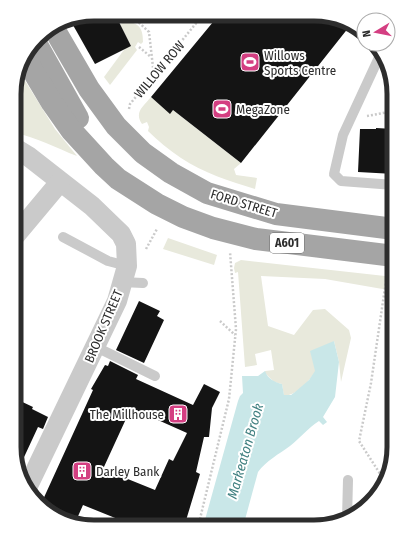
<svg xmlns="http://www.w3.org/2000/svg" width="408" height="541" viewBox="0 0 408 541" font-family="'Fira Sans Condensed',sans-serif">
<rect width="100%" height="100%" fill="#fff"/>
<g fill="#e8e9dc">
<path d="M127 21C140 24 143 29 143 42L141 44 138 42 135 47 137 50 110 85 104 77 129 43 120 24Z"/>
<path d="M19 71 55 129 77 156C56 148 36 137 15 133V105L21 100C14 85 14 86 19 71Z"/>
<path d="M151 97 170 113 173 110 241 163 234 169 236 175 257 178 255 189C230 181 203 173 181 158 169 150 158 141 148 131L149 127 147 122 142 124C134 112 143 107 151 97Z"/>
<polygon points="168,238 217,255 214,265 163,249"/>
<path d="M241 260 394 277V291L325 279 261 276 268 326 294 335 313 310 325 309 349 330 351 338 341 382 339 362 334 341C323 359 307 394 284 396L282 384 274 382 265 373V371L274 370 271 350 255 354 257 365 245 367 238 272 235 273 234 268 235 263Z"/>
</g>
<path fill="#c9e7e8" d="M334 341 339 362 335 397 323 417 327 422 323 425 319 421C308 428 300 438 290 446 279 454 266 461 258 472L243 527H203L238 401 240 396 243 393 242 376H258L265 371C268 379 274 382 282 384L284 395H291L295 392 309 380 315 371 310 351Z"/>
<g fill="#141414" fill-rule="evenodd">
<polygon points="324,15 342,21 341,22 349,27 241,163 173,110 170,114 151,97 218,16"/>
<polygon points="69,18 117,18 131,46 95,64"/>
<polygon points="376,128 394,129 394,174 358,172 360,129 376,129"/>
<polygon points="139,301 160,311 157,316 164,320 144,363 116,350"/>
<path d="M110 361 138 375 136 379 193 405 204 384 220 392 212 408 209 437H204L196 472 200 474 184 527 135 526 83 505 75 523 49 513 41 504 93 390 91 389 105 365 108 366ZM131 408 187 433 173 461 169 459 155 490 103 469Z"/>
<polygon points="14,398 33,407 32,409 48,417 43,429 38,427 19,468 14,447 14,437 22,419 14,416"/>
</g>
<g fill="none" stroke-linecap="round" stroke-linejoin="round">
<g stroke="#cacaca" stroke-width="2.5" stroke-dasharray="2 2" stroke-linecap="butt">
<polyline points="133,17 149,32 154,76"/>
<polyline points="139,47 151,57"/>
<polyline points="384,78 391,83"/>
<polyline points="129,109 130,104 202,16"/>
<polyline points="367,116 394,111"/>
<polyline points="146,249 157,229"/>
<polyline points="220,321 235,335"/>
<polyline points="384,480 359,441 371,383 387,274"/>
<polyline points="198,527 229,399 236,329 230,252"/>
</g>
<g stroke="#cacaca" stroke-width="10">
<polyline points="381,53 343,135 334,174 341,181 394,185"/>
<polyline points="63,237 108,261 127,266"/>
<polyline points="122,282 143,283"/>
<polyline points="96,347 155,376"/>
<polyline points="347,519 348,480"/>
</g>
<g stroke="#cacaca" stroke-width="20">
<polyline points="15,148 28,156 92,206 121,234 126,244 127,266 117,301 27,488"/>
<polyline points="14,237 60,182"/>
</g>
<g stroke="#a5a5a5" stroke-width="22">
<polyline points="53,27 89,89 116,126 143,153 171,173 207,193 276,214 394,229"/>
<polyline points="35,41 78,118"/>
<polyline points="24,56 52,103 71,130 104,166 118,179 157,204 183,217 213,228 256,239 394,256"/>
</g>
</g>
<defs>
<g id="stadium-square" transform="scale(1)"><rect x="-9" y="-9" width="18" height="18" rx="4" fill="#d43f82" stroke="#fff"/><path d="M0-5a6.5 5 0 1 0 0 10a6.5 5 0 1 0 0-10ZM-3.5-1.8h7v3.6h-7Z" fill="#fff"/></g>
<g id="building-square" transform="scale(1)"><rect x="-9" y="-9" width="18" height="18" rx="4" fill="#d43f82" stroke="#fff"/><path d="M-4-6H4V6H1V3H-1V6H-4ZM-2.5-4.3h1.7v1.8h-1.7ZM.8-4.3h1.7v1.8H.8ZM-2.5-1h1.7V.8h-1.7ZM.8-1h1.7V.8H.8Z" fill="#fff"/></g>
</defs>
<g fill-rule="evenodd">
<use href="#stadium-square" x="250" y="62"/>
<use href="#stadium-square" x="222" y="109"/>
<use href="#building-square" x="178" y="414"/>
<use href="#building-square" x="82" y="471"/>
</g>
<g text-anchor="middle" stroke-width="4" stroke-linejoin="round" paint-order="stroke">
<rect fill="#fff" stroke="#6c6c6c" stroke-width="1" x="270" y="233" width="34" height="20" rx="3"/>
<g font-size="12" font-weight="bold" fill="#2d2d2d">
<text x="287" y="247">A601</text>
</g>
<g font-size="13" fill="#2d2d2d" stroke="#fff" text-anchor="start">
<text x="264" y="60">Willows<tspan x="264" dy="15">Sports Centre</tspan></text>
<text x="236" y="114">MegaZone</text>
<text x="164" y="419" text-anchor="end">The Millhouse</text>
<text x="96" y="476">Darley Bank</text>
</g>
<g font-size="13" fill="#2d2d2d" stroke="#fff">
<text transform="translate(159 69) rotate(-50)" y="5">WILLOW ROW</text>
<text transform="translate(244 203) rotate(17)" y="5">FORD STREET</text>
<text transform="translate(103 326) rotate(-67)" y="5">BROOK STREET</text>
</g>
<g font-size="14" font-style="italic" fill="#408081" stroke="#fff">
<text transform="translate(245 451) rotate(-74)" y="5">Markeaton Brook</text>
</g>
</g>
<path d="M0 0H408V541H0ZM94 21H314A73 73 0 0 1 387 94V447A73 73 0 0 1 314 520H94A73 73 0 0 1 21 447V94A73 73 0 0 1 94 21Z" fill="#fff" fill-rule="evenodd"/>
<path fill="none" stroke="#2d2d2d" stroke-width="5" d="M94 21H314A73 73 0 0 1 387 94V447A73 73 0 0 1 314 520H94A73 73 0 0 1 21 447V94A73 73 0 0 1 94 21Z"/>
<g transform="translate(376 32) rotate(260)"><circle r="19" fill="#ffffff" stroke="#ababab"/>
<path d="M0-3L7 15L0 10L-7 15Z" fill="#d43f82"/>
<text y="-6" font-size="11" font-weight="bold" text-anchor="middle" fill="#2d2d2d">N</text>
</g>
</svg>
